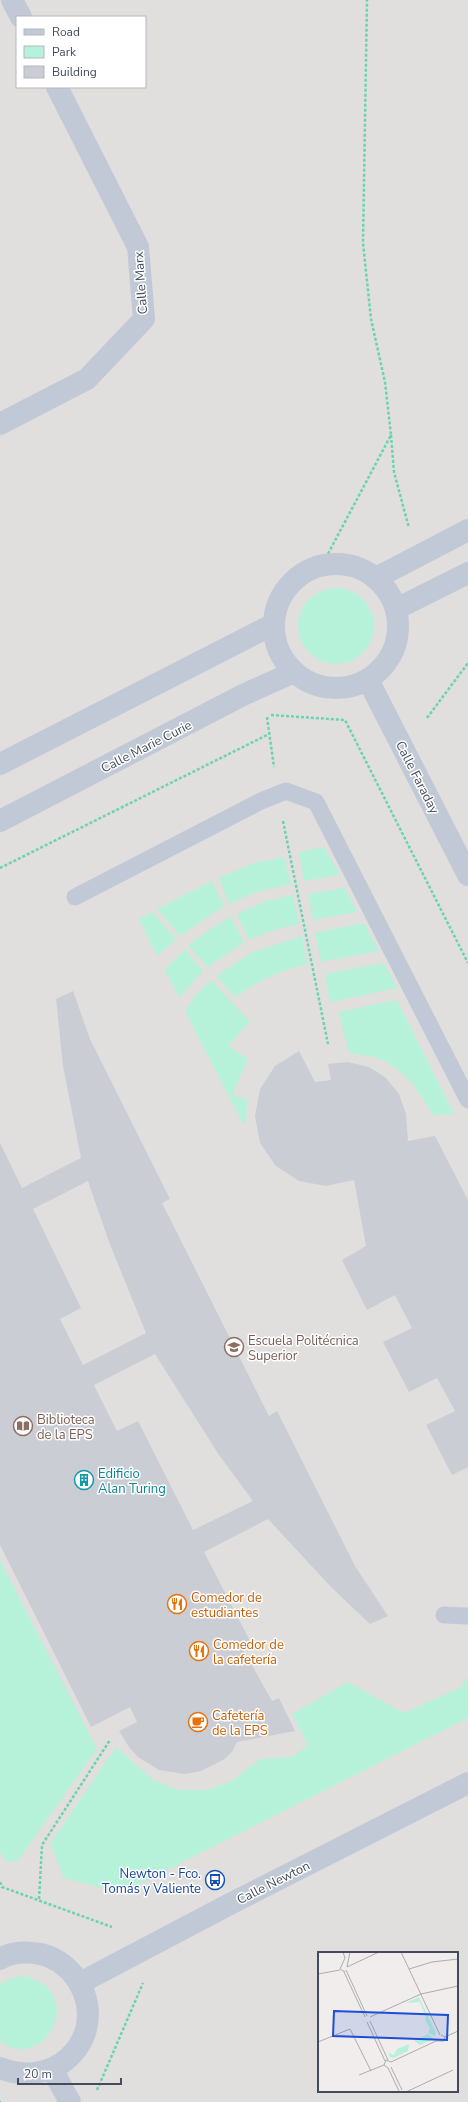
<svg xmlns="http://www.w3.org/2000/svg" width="468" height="2102" viewBox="0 0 468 2102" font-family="'Nunito Sans',sans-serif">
<rect width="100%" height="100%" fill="#f0edec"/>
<path fill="#e1dede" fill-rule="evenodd" d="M0 0H468V2102H0ZM17 17H145V87H17ZM319 1953H457V2091H319Z"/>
<g fill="#b6f2d9">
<circle cx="336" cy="626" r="38"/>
<polygon points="324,847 340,875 304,881 299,852"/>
<polygon points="284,857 291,884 259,891 229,904 219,878 251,864"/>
<polygon points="212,881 224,906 180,936 157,909"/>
<polygon points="345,888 357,912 313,920 308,894"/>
<polygon points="293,895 299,924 273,930 249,940 237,914 264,902"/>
<polygon points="152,912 176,939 157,956 139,919"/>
<polygon points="231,917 244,942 208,967 188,946 209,930"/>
<polygon points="364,923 379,951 321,962 315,933"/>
<path d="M302 936 307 964C280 971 257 981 235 997L216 976 253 952Z"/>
<polygon points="185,949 203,971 179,998 165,970"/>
<polygon points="384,963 397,988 330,1002 325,974"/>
<polygon points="211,980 250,1022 228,1046 248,1059 232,1095 247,1099 246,1124 243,1124 185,1011 196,995"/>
<path d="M397 1000 454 1114 433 1115C419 1091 404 1068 377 1058 368 1055 357 1055 349 1053L339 1012Z"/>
<polygon points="0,1560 97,1749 17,1862 5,1861 0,1851"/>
<polygon points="468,1676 468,1718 121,1893 64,1878 50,1844 116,1747 153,1780 178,1790 207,1790 232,1781 260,1759 292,1757 308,1745 292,1714 348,1682 404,1713 461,1687"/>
<path d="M23 1976C91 1990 42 2076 0 2041V1984L12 1978Z"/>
</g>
<g fill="#cbcdd5" fill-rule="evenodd">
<path d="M73 991 90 1039 170 1199 162 1203 269 1416 277 1411 355 1566 388 1616 370 1624 331 1587 268 1519 204 1552 252 1645 243 1649 272 1701 279 1698 295 1731 237 1742 232 1752 223 1760 201 1771 185 1774 159 1770 138 1757 129 1747 119 1731 137 1722 130 1707 91 1727 0 1545V1143L22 1188 81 1158 63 1066 56 999ZM88 1181 109 1242 146 1333 83 1365 60 1319 81 1308 33 1209ZM155 1354 219 1455 253 1501 193 1530 138 1421 117 1431 94 1385Z"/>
<polygon points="299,1051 315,1082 331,1080 328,1064 348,1062 369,1067 386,1078 399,1094 406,1114 408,1141 435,1136 468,1200 468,1467 452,1475 426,1425 455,1411 437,1378 409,1392 383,1342 412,1328 395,1295 367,1310 342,1260 366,1246 354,1180 326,1186 299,1181 276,1166 260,1143 255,1116 260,1089 275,1066"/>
</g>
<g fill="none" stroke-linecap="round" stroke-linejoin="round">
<g stroke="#6bd3b3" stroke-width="2.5" stroke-dasharray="3 2" stroke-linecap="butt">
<polyline points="391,435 394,472 409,528"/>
<polyline points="321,567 391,435 385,382 371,319 363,243 367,0"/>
<polyline points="271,715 345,720 468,963"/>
<polyline points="267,717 274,767"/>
<polyline points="427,718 468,663"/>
<polyline points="283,821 328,1044"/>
<polyline points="0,868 269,734"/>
<polyline points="0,1882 2,1887 112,1927"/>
<polyline points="39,1899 42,1845 110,1740"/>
<polyline points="97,2090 143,1983"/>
<polyline points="0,2102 1,2102"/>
</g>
<g stroke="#c2c9d6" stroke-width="17">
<polyline points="75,897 261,801 286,791 316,802 468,1100"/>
<polyline points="444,1615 468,1616"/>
</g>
<g stroke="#c2c9d6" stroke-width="22">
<polyline points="12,0 21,17"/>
<polyline points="0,424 87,379 144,319 138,247 57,87"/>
<circle cx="336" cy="626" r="62"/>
<polyline points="376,578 468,530"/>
<polyline points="396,609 468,573"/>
<polyline points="368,680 468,875"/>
<polyline points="0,764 274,624"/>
<polyline points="0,821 243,695 294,672"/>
<path d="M0 1959C13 1951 27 1952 41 1954 53 1957 64 1964 72 1973 115 2025 64 2093 0 2068"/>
<polyline points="80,1983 228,1905 468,1783"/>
<polyline points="52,2069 70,2102"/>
</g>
</g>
<defs>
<g id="university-ring" transform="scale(1)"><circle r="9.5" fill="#fff" stroke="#8d6e63" stroke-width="1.5"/><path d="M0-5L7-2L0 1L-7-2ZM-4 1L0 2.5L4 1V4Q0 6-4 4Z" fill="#8d6e63"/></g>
<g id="library-ring" transform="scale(1)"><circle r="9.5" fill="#fff" stroke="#8d6e63" stroke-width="1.5"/><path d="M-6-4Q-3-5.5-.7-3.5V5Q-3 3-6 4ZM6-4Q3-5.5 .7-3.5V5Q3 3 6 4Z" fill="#8d6e63"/></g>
<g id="building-ring" transform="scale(1)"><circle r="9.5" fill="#fff" stroke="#0f9aa8" stroke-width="1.5"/><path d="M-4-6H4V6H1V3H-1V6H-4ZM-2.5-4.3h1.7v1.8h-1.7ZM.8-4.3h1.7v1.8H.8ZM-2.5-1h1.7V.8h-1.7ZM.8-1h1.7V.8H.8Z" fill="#0f9aa8"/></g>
<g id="restaurant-ring" transform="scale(1)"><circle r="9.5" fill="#fff" stroke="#e8710a" stroke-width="1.5"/><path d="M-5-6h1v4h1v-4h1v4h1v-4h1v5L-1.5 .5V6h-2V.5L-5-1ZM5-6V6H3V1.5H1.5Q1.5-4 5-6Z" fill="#e8710a"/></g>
<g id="cafe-ring" transform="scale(1)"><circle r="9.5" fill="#fff" stroke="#e8710a" stroke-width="1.5"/><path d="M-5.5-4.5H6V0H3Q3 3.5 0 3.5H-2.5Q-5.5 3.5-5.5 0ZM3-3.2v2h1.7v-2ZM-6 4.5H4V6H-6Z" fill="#e8710a"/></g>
<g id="bus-ring" transform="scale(1)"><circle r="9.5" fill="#fff" stroke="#1a4fb4" stroke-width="1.5"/><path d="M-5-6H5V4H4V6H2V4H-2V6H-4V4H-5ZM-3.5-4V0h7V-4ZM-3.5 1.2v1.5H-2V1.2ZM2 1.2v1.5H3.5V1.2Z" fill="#1a4fb4"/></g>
</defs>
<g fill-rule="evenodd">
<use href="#university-ring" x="234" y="1347"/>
<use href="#library-ring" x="23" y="1426"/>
<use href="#building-ring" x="84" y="1480"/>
<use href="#restaurant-ring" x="177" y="1604"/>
<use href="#restaurant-ring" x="199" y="1651"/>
<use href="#cafe-ring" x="198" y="1722"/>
<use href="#bus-ring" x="215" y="1880"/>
</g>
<g text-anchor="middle" stroke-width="3" stroke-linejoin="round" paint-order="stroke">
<g font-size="13" fill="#434c5c" stroke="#fff">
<text transform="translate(140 283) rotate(-94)" y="5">Calle Marx</text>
<text transform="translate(146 746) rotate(-27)" y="5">Calle Marie Curie</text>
<text transform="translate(418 777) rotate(63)" y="5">Calle Faraday</text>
<text transform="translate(273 1882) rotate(-27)" y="5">Calle Newton</text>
</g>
<g font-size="13" fill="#785e54" stroke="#fff" text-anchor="start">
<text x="248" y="1345">Escuela Politécnica<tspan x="248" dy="15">Superior</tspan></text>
<text x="37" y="1424">Biblioteca<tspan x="37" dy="15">de la EPS</tspan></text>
</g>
<g font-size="13" fill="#0d838f" stroke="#fff" text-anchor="start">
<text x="98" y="1478">Edificio<tspan x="98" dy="15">Alan Turing</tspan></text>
</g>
<g font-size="13" fill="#c56008" stroke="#fff" text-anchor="start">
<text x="191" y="1602">Comedor de<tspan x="191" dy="15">estudiantes</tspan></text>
<text x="213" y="1649">Comedor de<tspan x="213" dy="15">la cafetería</tspan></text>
<text x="212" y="1720">Cafetería<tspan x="212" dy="15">de la EPS</tspan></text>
</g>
<g font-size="13" fill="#164399" stroke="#fff" text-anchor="end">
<text x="201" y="1878">Newton - Fco.<tspan x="201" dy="15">Tomás y Valiente</tspan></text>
</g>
</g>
<g transform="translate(318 1952)">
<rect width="140" height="140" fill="#f0edec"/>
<path d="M101 45 118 81 117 84 110 81 112 76 107 68 108 65 102 50 88 51ZM110 82 116 87 102 93 96 89ZM91 92 90 99 75 106 72 105 70 101 76 103 79 97Z" fill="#b6f2d9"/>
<path fill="none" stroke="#abadb2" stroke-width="1" d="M25 0 27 6 22 17 27 20M83 0 122 83M29 15 61 0M29 15 32 0M91 17 114 10 140 7M28 18 49 64M26 20 47 65M0 22 22 18M52 65 103 42 140 34M52 69 70 108M49 70 67 109M127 85 140 79M0 90 32 77 53 119M73 110 118 89H126L127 85 123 83M73 110 68 108 66 113 70 116 81 139M73 115 84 138M41 123 66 113M88 140 135 118"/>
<path fill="#1d4ed8" fill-opacity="0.15" stroke="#1d4ed8" stroke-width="2" d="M16 59 130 63 129 88 15 84Z"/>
<rect width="140" height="140" fill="none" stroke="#434c5c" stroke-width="2"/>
</g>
<rect x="16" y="16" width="130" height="72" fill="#ffffff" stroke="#b4b7be"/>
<rect x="24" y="29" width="20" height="6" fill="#c2c9d6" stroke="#b4b7be"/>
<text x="52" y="36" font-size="12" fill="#434c5c">Road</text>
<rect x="24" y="46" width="20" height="12" fill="#b6f2d9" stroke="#b4b7be"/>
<text x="52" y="56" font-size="12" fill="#434c5c">Park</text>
<rect x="24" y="66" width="20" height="12" fill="#cbcdd5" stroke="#b4b7be"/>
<text x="52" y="76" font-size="12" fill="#434c5c">Building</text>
<path d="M18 2078v6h103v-6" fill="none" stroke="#434c5c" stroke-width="2"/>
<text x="24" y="2078" font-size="12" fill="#434c5c" stroke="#ffffff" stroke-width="3" paint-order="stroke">20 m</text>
</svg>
